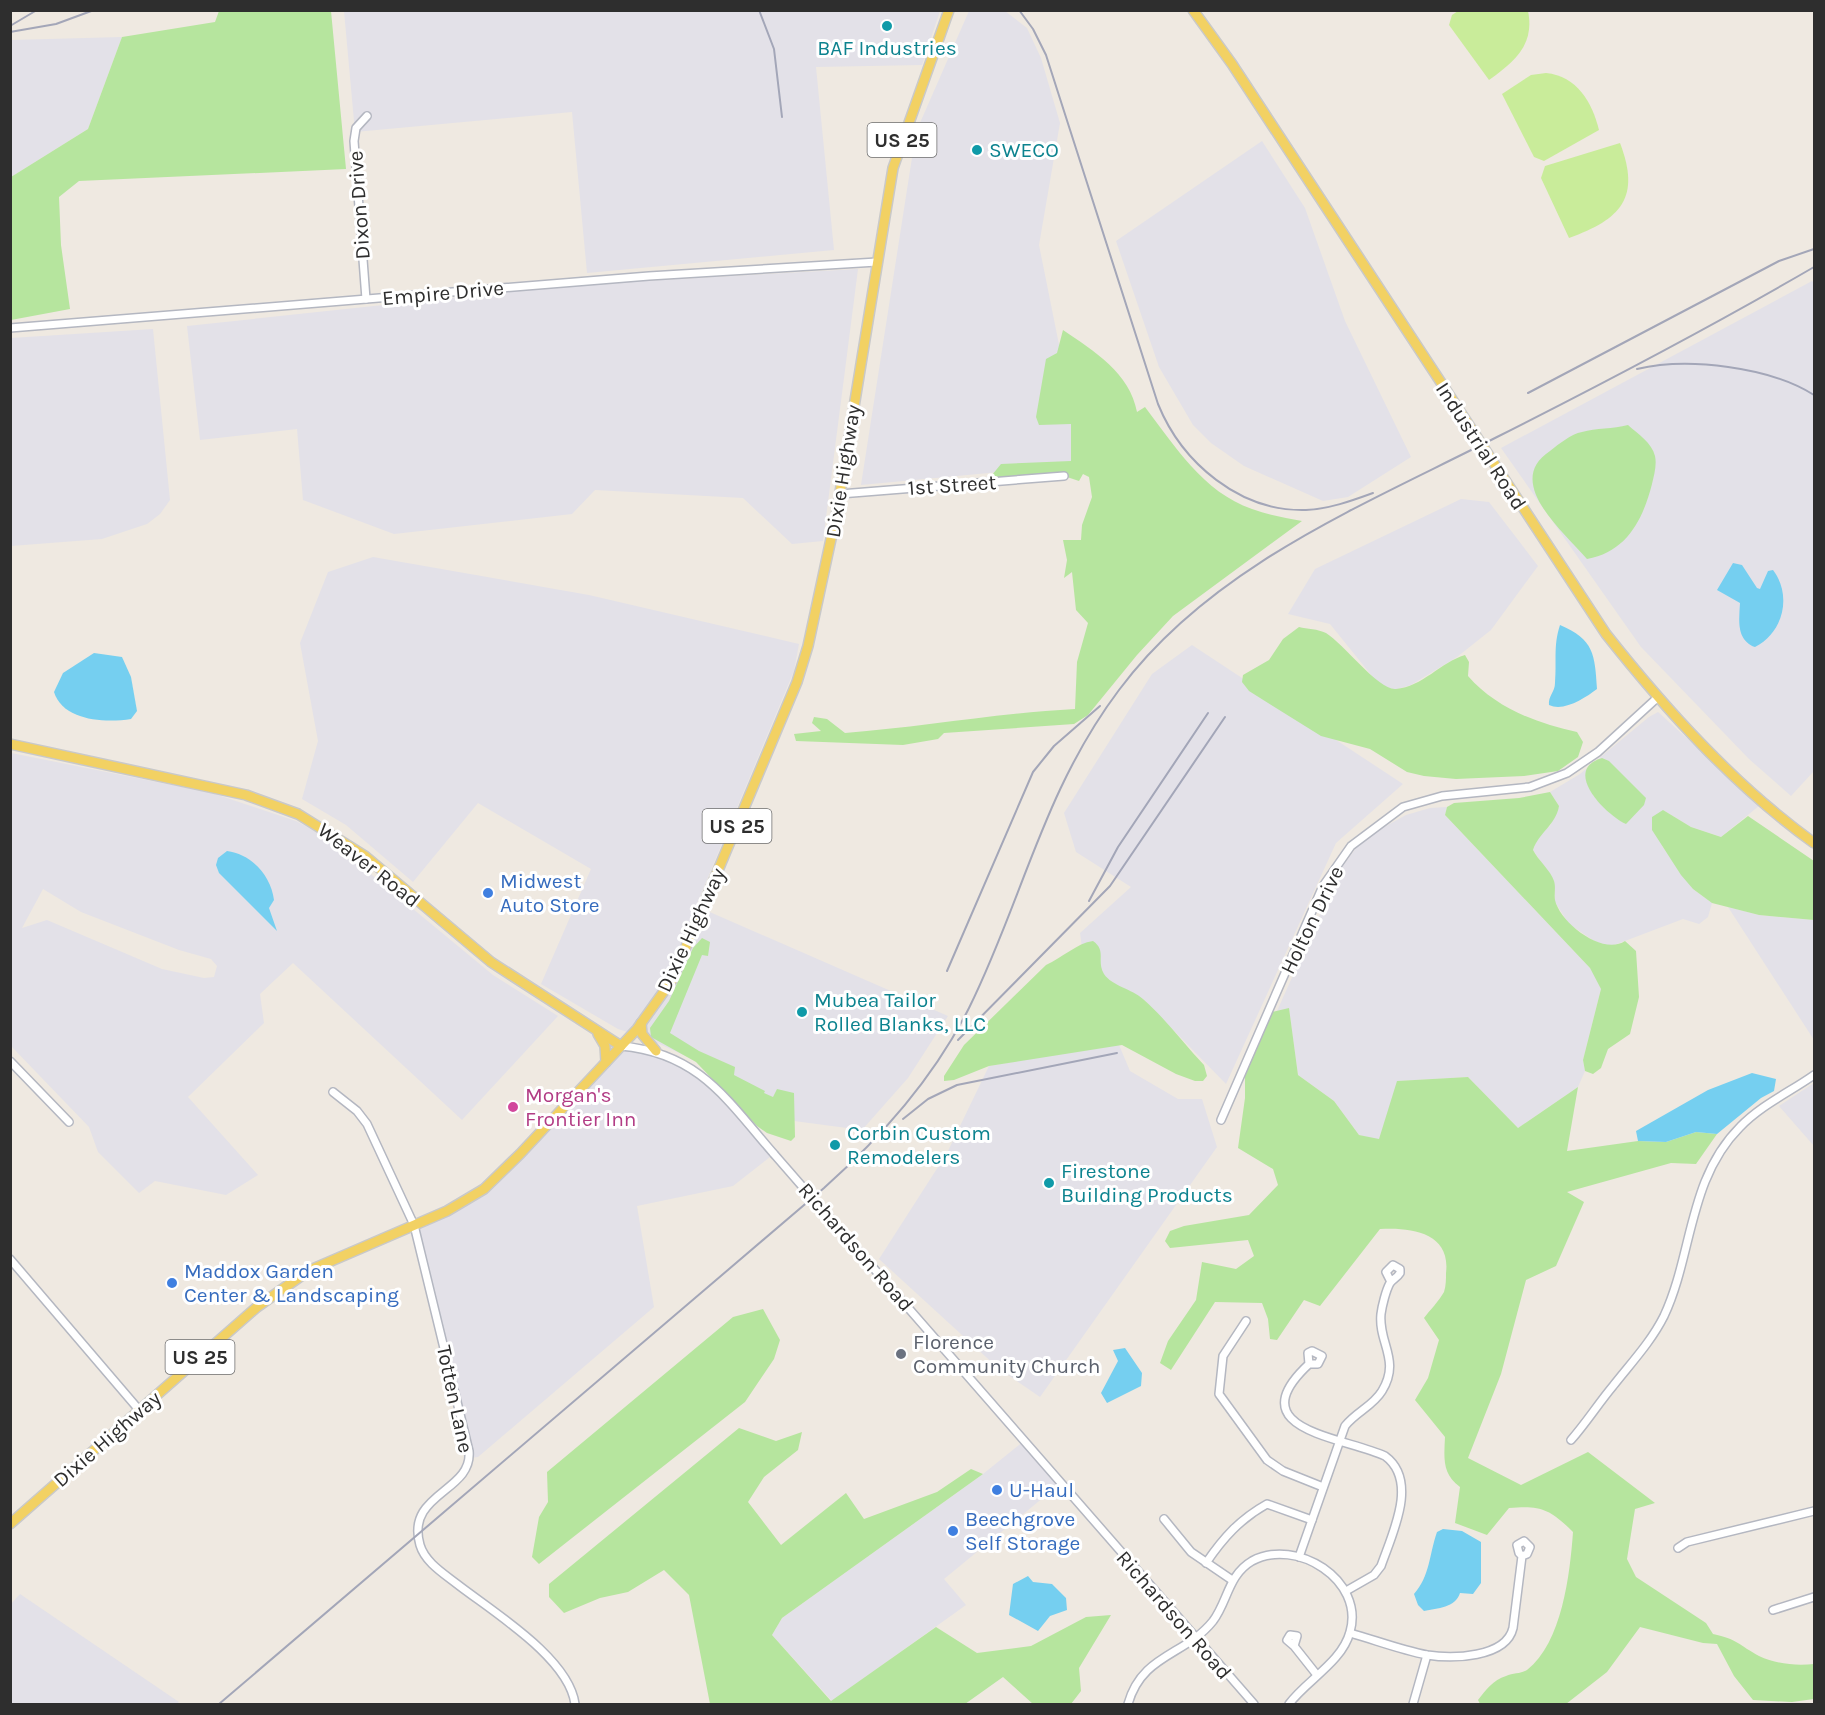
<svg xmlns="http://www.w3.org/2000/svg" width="1825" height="1715" viewBox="0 0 1825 1715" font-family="Karla,sans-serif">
<rect width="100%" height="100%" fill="#efe9e1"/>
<g fill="#e3e1e8" fill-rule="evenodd">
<polygon points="344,11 940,11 922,65 816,67 834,250 587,273 572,112 355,132"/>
<polygon points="969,11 1005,11 1027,28 1041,58 1060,123 1039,245 1083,464 861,485 916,132"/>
<polygon points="122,37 88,129 11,177 11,40"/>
<polygon points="1262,141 1305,208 1345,321 1411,457 1348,497 1323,501 1244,466 1211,443 1193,425 1159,367 1116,241"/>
<polygon points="858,269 823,541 792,544 743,498 595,490 572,514 394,534 303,500 297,429 200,440 187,326 571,285"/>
<polygon points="1812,281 1814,283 1814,771 1791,796 1749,759 1641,647 1501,448"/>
<polygon points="153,329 170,500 160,514 147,524 102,539 11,546 11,338"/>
<polygon points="1461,499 1489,502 1538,566 1491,630 1457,657 1411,685 1394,690 1380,686 1330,624 1288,614 1315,569"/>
<polygon points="373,557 589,595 799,644 794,671 696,906 948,1016 908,1078 862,1130 749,1115 695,1060 646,1038 618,1029 541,984 591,869 478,803 413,882 346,825 302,799 318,741 300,643 328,572"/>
<polygon points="1192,645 1403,784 1336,843 1226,1084 1143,999 1085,969 1080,933 1131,887 1076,852 1064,813 1152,674"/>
<polygon points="1658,712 1760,805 1721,837 1691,827 1663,810 1662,846 1693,889 1712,903 1708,917 1699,924 1683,919 1609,947 1599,944 1569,924 1555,902 1554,881 1533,850 1538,836 1550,826 1559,806 1550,792 1580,774 1649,717"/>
<path d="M11 753 212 793 296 821 326 837 493 975 558 1016 462 1120 293 963 260 994 264 1023 188 1097 258 1175 226 1195 155 1181 139 1193 98 1152 89 1127 11 1046ZM43 889 81 912 179 950 211 959 217 966 214 977 204 978 162 969 47 920 22 928Z"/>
<polygon points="1447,807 1445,815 1590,968 1598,980 1601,989 1583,1060 1585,1071 1578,1087 1518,1128 1468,1077 1398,1081 1379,1140 1359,1135 1334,1101 1298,1075 1289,1009 1277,1011 1340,870 1356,848 1377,831 1406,815 1430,808"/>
<polygon points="1728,907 1759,915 1814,920 1814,1040"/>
<polygon points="1108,1045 1119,1045 1130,1071 1178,1099 1202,1099 1217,1147 1040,1397 998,1368 879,1259 947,1153 989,1066"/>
<polygon points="621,1046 641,1048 697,1071 774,1154 733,1186 637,1206 654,1307 478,1457 469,1458 414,1225 484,1189"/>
<polygon points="1814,1083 1814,1146 1779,1106"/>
<polygon points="1024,1441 1061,1483 944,1579 966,1605 832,1701 772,1635 782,1618 983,1474"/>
<polygon points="20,1594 179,1702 176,1704 11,1704 11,1604"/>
</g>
<g fill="#b6e59e">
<polygon points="219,11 331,11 346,169 79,181 59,197 61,245 70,309 11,320 11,177 88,129 122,37 215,22"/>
<path d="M1063 330C1094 351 1130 373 1137 412L1145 407C1175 446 1203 492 1252 509 1268 515 1285 518 1302 521L1173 616 1137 655 1088 715 1074 724 944 733 938 739 903 745 796 741 794 734 821 731 812 723 814 717 827 719 845 733C922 727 998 713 1075 709L1077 662 1088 623 1076 610 1072 572 1064 578 1067 560 1063 540H1081L1082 525 1092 497 1089 477 1083 474 1079 481 1064 476 994 482 992 475 1001 464 1071 461V424L1039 425 1036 417 1046 359 1057 353Z"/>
<path d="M1628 425C1638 434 1652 443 1655 456 1657 465 1654 475 1652 484 1643 519 1627 552 1587 559 1563 531 1503 482 1550 451 1559 444 1571 434 1582 432 1596 428 1613 429 1628 425Z"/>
<path d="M1299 627C1307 629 1318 629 1326 633 1344 644 1379 691 1396 689 1422 687 1441 662 1465 655L1469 662 1468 676C1496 708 1536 723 1577 732L1583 742 1578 757 1558 771 1524 776 1456 779 1424 776 1407 772 1370 749 1321 736 1249 691 1242 682 1243 675 1269 660 1283 639Z"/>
<path d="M1602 758 1609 761 1646 798 1644 805 1626 824C1606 815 1561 770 1602 758Z"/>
<path d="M1550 792 1559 806C1556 825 1539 832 1533 850 1538 860 1551 871 1554 881 1556 887 1554 894 1555 900 1560 923 1603 956 1625 941L1636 951 1639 997 1630 1034 1608 1049 1601 1068 1593 1074 1585 1071 1583 1060 1601 989 1590 968 1445 815 1447 807 1454 803 1519 798Z"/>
<polygon points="1663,810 1691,827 1721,837 1748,816 1814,861 1814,920 1759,915 1712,903 1693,889 1681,875 1652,830 1652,817"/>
<polygon points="702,938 710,942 708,956 702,955 670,1033 699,1051 735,1067 734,1075 765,1091 764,1093 773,1097 777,1089 794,1093 795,1137 791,1141 767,1133 757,1126 696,1062 651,1037 650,1028 669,1001 693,948"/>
<path d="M1093 941C1107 951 1096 960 1104 974 1112 986 1132 989 1143 999 1165 1018 1184 1044 1204 1065L1207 1076 1203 1081H1195L1176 1074 1122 1045 989 1066 954 1080 944 1081V1076L964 1045 1046 965C1062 958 1077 943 1093 941Z"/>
<path d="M1289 1008 1298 1075 1334 1101 1359 1135 1379 1139 1397 1081 1468 1077 1518 1128 1578 1087 1567 1151 1638 1141 1666 1142 1696 1132 1717 1134 1696 1164 1671 1163 1567 1192 1584 1202 1556 1266 1526 1280 1501 1374 1468 1458 1521 1485 1588 1452 1655 1503 1635 1509 1627 1559 1636 1577 1706 1623 1713 1634C1737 1639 1739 1645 1759 1656 1776 1664 1796 1666 1814 1664V1699L1792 1702 1753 1700 1734 1676 1717 1644 1703 1643 1640 1627 1607 1672 1566 1704H1480L1478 1700C1486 1690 1493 1680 1506 1676 1513 1673 1521 1674 1527 1670 1562 1643 1570 1574 1573 1532 1550 1509 1541 1505 1509 1508L1487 1535 1455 1523 1460 1487C1442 1474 1444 1458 1445 1437L1415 1400 1428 1378 1439 1340 1424 1318C1430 1310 1439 1301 1444 1292 1446 1286 1446 1279 1446 1273 1451 1233 1412 1227 1380 1229L1320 1306 1304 1300 1277 1340 1270 1339 1268 1319 1262 1303 1215 1302 1171 1370 1160 1363 1168 1341 1196 1300 1202 1262 1236 1269 1254 1256 1248 1240 1170 1248 1165 1241 1170 1231 1184 1226 1249 1215 1278 1185 1273 1169 1238 1148 1245 1098V1067L1268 1013Z"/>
<polygon points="763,1309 780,1340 774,1359 745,1402 539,1564 532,1557 539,1517 548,1502 547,1472 733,1317"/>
<polygon points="739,1428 776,1441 802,1432 798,1450 764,1477 748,1502 781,1545 846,1493 864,1519 937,1492 971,1469 983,1474 782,1618 772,1635 831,1701 936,1627 977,1653 1031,1646 1086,1617 1111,1615 1079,1668 1081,1691 1071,1704 1033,1704 1003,1677 965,1704 710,1704 689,1595 664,1570 628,1592 600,1598 564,1613 549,1597 549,1584"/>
</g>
<g fill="#c9ec9a">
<path d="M1458 11H1528C1535 45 1514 62 1489 80L1449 25 1452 15Z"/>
<path d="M1546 73C1577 76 1592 102 1599 130L1544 161 1534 157 1502 94 1531 75Z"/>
<path d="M1620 143C1641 198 1621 219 1569 238L1541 178 1545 166Z"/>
</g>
<g fill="#75cff0">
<path d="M1733 563 1742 565 1757 588 1760 589 1768 571 1773 570C1792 595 1784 632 1755 647 1736 640 1739 620 1740 603L1717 590Z"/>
<path d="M1560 625C1594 639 1595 655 1597 689 1585 698 1564 712 1549 705 1548 696 1555 692 1555 683 1557 660 1553 647 1560 625Z"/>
<path d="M94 653 122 657 131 677 137 711 131 719C105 723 63 721 54 692L63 673Z"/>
<path d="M227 851C251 854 271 875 274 900L269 908 277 931 219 873 216 865 218 858Z"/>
<polygon points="1752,1073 1776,1079 1774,1091 1761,1098 1717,1134 1696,1132 1666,1142 1638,1141 1636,1131 1708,1090"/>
<polygon points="1125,1348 1142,1373 1141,1386 1107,1403 1101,1393 1118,1361 1113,1350"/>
<path d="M1443 1529 1462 1531 1481 1542V1583L1473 1594 1460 1593C1455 1608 1438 1608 1424 1611L1418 1605 1414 1594C1430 1576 1429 1555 1437 1532Z"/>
<polygon points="1028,1576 1033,1582 1052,1584 1066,1598 1067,1610 1050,1616 1038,1631 1009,1615 1013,1584"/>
</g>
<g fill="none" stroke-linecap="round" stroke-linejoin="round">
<g stroke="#b4b7c1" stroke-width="10">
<g id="minor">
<polyline points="366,299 354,141 356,128 367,116"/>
<polyline points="10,328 649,276 877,262"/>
<polyline points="840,494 1064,476"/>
<path d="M621 1046C699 1053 727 1100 774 1154"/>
<polyline points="10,1061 69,1122"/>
<path d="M333 1092 357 1111 367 1124 414 1225 469 1451C473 1492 405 1493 420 1545 425 1562 443 1573 457 1584 493 1612 569 1658 575 1704"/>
<polyline points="1221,1120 1323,886 1351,846 1403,807 1442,796 1530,787 1567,773 1598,752 1657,698"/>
<polyline points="828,1216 1254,1704"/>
<polyline points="10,1259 140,1411"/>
<polyline points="1246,1321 1223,1356 1219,1394 1267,1460 1283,1471 1323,1487"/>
<path d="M1309 1364 1308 1353 1312 1351 1322 1356 1318 1364H1309C1238 1430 1340 1436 1385 1456 1419 1481 1392 1534 1381 1566L1374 1575 1346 1591"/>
<path d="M1571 1440C1586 1423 1598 1404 1613 1386 1631 1363 1651 1342 1664 1316 1693 1254 1688 1179 1740 1127 1761 1105 1790 1092 1814 1075"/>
<polyline points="1164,1519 1191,1552 1232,1580"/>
<polyline points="1678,1548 1687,1542 1814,1511"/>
<path d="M1299 1557 1345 1426C1356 1412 1373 1406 1382 1391 1401 1360 1378 1343 1381 1314 1382 1306 1386 1290 1390 1283 1393 1279 1397 1278 1400 1273V1269L1393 1265 1386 1272 1391 1282"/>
<path d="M1206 1563C1223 1538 1240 1519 1267 1504L1312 1520"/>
<polyline points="1773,1610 1814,1597"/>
<path d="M1350 1633C1375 1640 1401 1650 1427 1655 1452 1659 1506 1658 1513 1628L1522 1556 1527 1554 1530 1547 1524 1541 1517 1545 1519 1553 1522 1556"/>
<polyline points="1294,1646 1287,1640 1290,1635 1297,1636 1294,1646 1317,1675"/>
<path d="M1128 1704C1142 1654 1185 1656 1213 1621 1228 1601 1228 1575 1252 1561 1296 1537 1365 1580 1350 1632 1342 1662 1307 1680 1289 1704"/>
<polyline points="1413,1704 1427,1655"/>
</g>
</g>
<g stroke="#c9c9c9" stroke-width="12">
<g id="major">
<path d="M1193 10 1232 64 1606 634C1667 711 1735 786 1814 843"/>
<polyline points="10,744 246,795 298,814 365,856 491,962 621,1046"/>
<polyline points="641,1023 642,1034 656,1051"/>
<polyline points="598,1034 605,1046 606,1062"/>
<polyline points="10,1524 257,1307 308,1271 447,1211 484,1189 520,1154 637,1029 672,980 797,682 808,646 837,511 893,168 949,10"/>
</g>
</g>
<use href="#minor" stroke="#fff" stroke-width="7"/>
<use href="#major" stroke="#f2d163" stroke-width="9"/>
<g stroke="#a3a6b8" stroke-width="2">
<polyline points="759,10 774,49 782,117"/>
<path d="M1019 10 1033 29 1046 55 1158 404C1182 463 1240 512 1306 510 1329 509 1351 501 1373 493"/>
<polyline points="10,26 37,10"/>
<polyline points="10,32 56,24 94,10"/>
<path d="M1637 369C1688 357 1770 367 1814 395"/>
<polyline points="1528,393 1779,261 1814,249"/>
<polyline points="1089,901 1118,847 1208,713"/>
<polyline points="947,971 1033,772 1054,746 1100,706"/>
<polyline points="958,1040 1110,886 1225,717"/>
<polyline points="903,1119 928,1099 957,1085 1117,1053"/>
<path d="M219 1704 824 1188C882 1136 933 1079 969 1008 1023 899 1043 791 1119 690 1211 566 1364 505 1497 437 1604 383 1711 327 1814 267"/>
</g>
<g stroke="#b4b7c1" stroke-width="10" stroke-linecap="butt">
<polyline id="minor-bridge" points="774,1154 828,1216"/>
</g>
<use href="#minor-bridge" stroke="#fff" stroke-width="7"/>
</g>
<g fill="#0f9aa8" stroke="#fff" stroke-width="2">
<circle cx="887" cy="26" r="6"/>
<circle cx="977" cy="150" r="6"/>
<circle cx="802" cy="1012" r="6"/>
<circle cx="835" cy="1145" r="6"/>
<circle cx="1049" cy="1183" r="6"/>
</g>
<g fill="#3f7fe0" stroke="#fff" stroke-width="2">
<circle cx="488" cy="893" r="6"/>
<circle cx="172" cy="1283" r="6"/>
<circle cx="997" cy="1490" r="6"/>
<circle cx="953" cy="1531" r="6"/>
</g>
<circle fill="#d1479c" stroke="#fff" stroke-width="2" cx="513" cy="1107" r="6"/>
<circle fill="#6b7280" stroke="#fff" stroke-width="2" cx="901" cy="1354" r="6"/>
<g text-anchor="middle" stroke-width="6" stroke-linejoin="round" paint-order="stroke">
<g fill="#fff" stroke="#6d6d6d" stroke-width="1.5">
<rect x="867.5" y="123" width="69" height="34" rx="4.5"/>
<rect x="702.5" y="809" width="69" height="34" rx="4.5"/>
<rect x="165.5" y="1340" width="69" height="34" rx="4.5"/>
</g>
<g font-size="20" font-weight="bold" fill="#2e2e2e">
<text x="902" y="147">US 25</text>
<text x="737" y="833">US 25</text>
<text x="200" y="1364">US 25</text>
</g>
<g font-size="21" fill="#0d838f" stroke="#fff" text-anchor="start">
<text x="887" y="55" text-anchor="middle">BAF Industries</text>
<text x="989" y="157">SWECO</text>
<text x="814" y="1007">Mubea Tailor<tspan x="814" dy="24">Rolled Blanks, LLC</tspan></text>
<text x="847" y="1140">Corbin Custom<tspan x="847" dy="24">Remodelers</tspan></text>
<text x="1061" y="1178">Firestone<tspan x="1061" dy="24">Building Products</tspan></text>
</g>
<g font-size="21" fill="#2e2e2e" stroke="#fff">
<text transform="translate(359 205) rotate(-94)" y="7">Dixon Drive</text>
<text transform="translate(443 293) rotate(-5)" y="7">Empire Drive</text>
<text transform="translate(1481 446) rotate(57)" y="7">Industrial Road</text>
<text transform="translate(843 471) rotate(-81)" y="7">Dixie Highway</text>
<text transform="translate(952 485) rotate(-4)" y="7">1st Street</text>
<text transform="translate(369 865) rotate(38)" y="7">Weaver Road</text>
<text transform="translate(1312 920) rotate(-64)" y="7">Holton Drive</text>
<text transform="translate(691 930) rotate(-65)" y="7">Dixie Highway</text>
<text transform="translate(856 1247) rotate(49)" y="7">Richardson Road</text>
<text transform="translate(455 1399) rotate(78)" y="7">Totten Lane</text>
<text transform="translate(107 1439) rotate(-41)" y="7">Dixie Highway</text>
<text transform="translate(1174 1615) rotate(49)" y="7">Richardson Road</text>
</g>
<g font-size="21" fill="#366cbe" stroke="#fff" text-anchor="start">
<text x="500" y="888">Midwest<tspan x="500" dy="24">Auto Store</tspan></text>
<text x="184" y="1278">Maddox Garden<tspan x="184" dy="24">Center &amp; Landscaping</tspan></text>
<text x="1009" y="1497">U-Haul</text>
<text x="965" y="1526">Beechgrove<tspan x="965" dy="24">Self Storage</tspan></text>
</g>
<g font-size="21" fill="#b23c85" stroke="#fff" text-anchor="start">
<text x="525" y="1102">Morgan's<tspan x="525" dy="24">Frontier Inn</tspan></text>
</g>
<g font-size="21" fill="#5b616d" stroke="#fff" text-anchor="start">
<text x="913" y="1349">Florence<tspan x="913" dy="24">Community Church</tspan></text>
</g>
</g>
<rect width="1825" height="1715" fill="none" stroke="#2e2e2e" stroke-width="24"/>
</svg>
